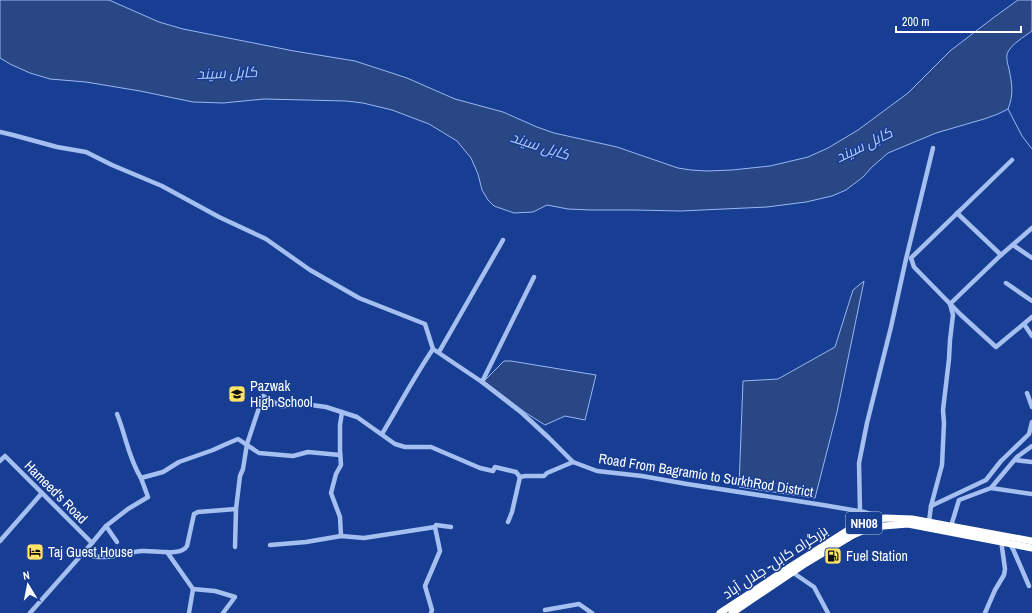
<svg xmlns="http://www.w3.org/2000/svg" width="1032" height="613" viewBox="0 0 1032 613" font-family="'Archivo Narrow',Cairo,sans-serif">
<rect width="100%" height="100%" fill="#173e92"/>
<g fill="#294685" stroke="#98b8f3">
<path d="M0 0H109L159 22 183 29 294 51 355 61 407 78 455 99 503 112 537 127 554 133 617 147 678 168 691 170 707 171 732 170 770 166 808 157 828 148 858 130 908 93 950 51 993 18 1018 0H1032V31C1025 36 1010 45 1007 54 1006 59 1008 65 1009 69 1012 84 1014 94 1008 109L998 114 984 119 936 133 888 153 872 167 863 177 846 190 832 196 806 202 767 207 681 211 634 210H591L568 209 547 205 533 212 514 213 494 206 488 200 482 190 478 174 471 158 457 141 429 124 392 110 363 103 346 101 264 99 223 103 193 102 140 91 86 82 50 79 30 73 10 64 0 58Z"/>
<polygon points="864,281 837,412 815,498 739,487 743,381 778,379 835,347 853,290"/>
<polygon points="504,361 511,361 596,375 585,420 565,416 545,425 526,413 484,381"/>
</g>
<g fill="none" stroke-linecap="round" stroke-linejoin="round">
<polyline stroke="#98b8f3" stroke-width="1" points="1008,109 1022,136 1032,149"/>
<g stroke="#a5bff0" stroke-width="4.5">
<polyline points="0,132 13,135 57,147 86,152 112,165 162,186 219,217 266,239 310,270 359,298 425,324 433,349 482,382 522,413 549,438 573,462 597,471 642,476 687,484 823,505 864,512 883,518"/>
<polyline points="1012,160 911,258 914,267 961,315 996,347 1032,317"/>
<polyline points="957,213 1001,255"/>
<polyline points="1013,245 1032,258"/>
<polyline points="1006,283 1032,301"/>
<polyline points="1024,324 1032,336"/>
<polyline points="439,352 503,240"/>
<polyline points="482,382 534,277"/>
<polyline points="1027,393 1032,407"/>
<path d="M117 414C126 436 128 457 141 478"/>
<path d="M382 434C399 406 414 377 433 349"/>
<polyline points="1015,460 1032,462"/>
<polyline points="0,461 5,456 92,543"/>
<polyline points="991,488 1032,494"/>
<polyline points="931,506 986,480 1001,461 1029,434 1032,422"/>
<polyline points="860,511 859,463 867,423 891,327 906,259 933,148"/>
<polyline points="508,522 512,512 520,477 525,476 544,476 547,473 573,462"/>
<polyline points="929,522 931,506 942,465 944,423 943,410 949,359 950,340 953,315 950,304 1001,255 1032,228"/>
<polyline points="106,526 117,542"/>
<polyline points="951,526 959,500 991,488 1017,457 1032,446"/>
<polyline points="341,536 340,517 331,493 336,474 341,465 340,450 340,425 342,412"/>
<polyline points="0,541 42,493"/>
<polyline points="1010,544 1013,549 1029,586"/>
<polyline points="270,545 306,542 341,536 364,538 435,527 436,525 451,527"/>
<polyline points="235,547 236,509 240,476 243,469 247,444 263,396 281,406 285,406 297,403 326,407 357,417 395,444 405,447 431,447 480,468 493,471 495,467 516,472 520,477"/>
<path d="M84 552C87 554 90 555 93 556 109 560 126 552 142 551 154 550 181 557 187 546L194 514 198 512 236 509"/>
<polyline points="167,552 193,589 189,613"/>
<polyline points="792,572 814,587 828,613"/>
<polyline points="193,589 215,591 235,597 223,613"/>
<polyline points="545,610 579,604 592,613"/>
<polyline points="30,613 92,543 106,526 128,509 148,497 141,478 163,472 179,462 213,450 224,445 238,439 259,453 293,456 308,452 340,455"/>
<polyline points="431,613 432,610 425,586 440,551 435,527"/>
<polyline points="985,613 995,590 1004,575 1005,569 1001,540"/>
</g>
<g stroke="#fff" stroke-width="7">
<polyline points="720,613 787,569 850,529 863,523 885,518 912,519 1032,541"/>
<polyline points="732,613 803,565 853,535 871,527 908,524 1032,548"/>
</g>
</g>
<defs>
<g id="school-square" transform="scale(0.9)"><rect x="-9" y="-9" width="18" height="18" rx="4" fill="#ffe465" stroke="#173e92"/><path d="M0-5L7-2L0 1L-7-2ZM-4 1L0 2.5L4 1V4Q0 6-4 4Z" fill="#111"/></g>
<g id="hotel-square" transform="scale(0.9)"><rect x="-9" y="-9" width="18" height="18" rx="4" fill="#ffe465" stroke="#173e92"/><path d="M-6-4.5h1.5V1H6V5H4.5V3h-9V5H-6ZM-4 0a1.8 1.8 0 1 1 3.6 0ZM.5 0V-2.5h3Q6-2.5 6 0Z" fill="#111"/></g>
<g id="fuel-square" transform="scale(0.9)"><rect x="-9" y="-9" width="18" height="18" rx="4" fill="#ffe465" stroke="#173e92"/><path d="M-5.5-6h7V0h2V4h1.3V-2.5L3-4.5l.8-.8L6-3V5H2.5V1h-1V6h-7ZM-4.2-4.7v3.2H.2V-4.7Z" fill="#111"/></g>
</defs>
<g fill-rule="evenodd">
<use href="#school-square" x="237" y="394"/>
<use href="#hotel-square" x="35" y="552"/>
<use href="#fuel-square" x="833" y="556"/>
</g>
<g text-anchor="middle" stroke-width="3" stroke-linejoin="round" paint-order="stroke">
<rect fill="#173e92" stroke="#b9c5de" stroke-width="1" x="846" y="512" width="36" height="22" rx="3"/>
<g font-size="13" font-weight="bold" fill="#fff">
<text x="864" y="528">NH08</text>
</g>
<g font-size="14" fill="#fff" stroke="#173e92" text-anchor="start">
<text x="250" y="391">Pazwak<tspan x="250" dy="16">High School</tspan></text>
<text x="48" y="557">Taj Guest House</text>
<text x="846" y="561">Fuel Station</text>
</g>
<g font-size="14" fill="#fff" stroke="#173e92">
<text transform="translate(706 475) rotate(9)" y="5">Road From Bagramio to SurkhRod District</text>
<text transform="translate(56 492) rotate(45)" y="5">Hameed's Road</text>
<text transform="translate(775 562) rotate(-33)" y="5">بزرگراه کابل- جلال آباد</text>
</g>
<g font-size="15" font-style="italic" fill="#b2c9f7" stroke="#173e92">
<text transform="translate(227 73) rotate(-2)" y="5">کابل سيند</text>
<text transform="translate(864 145) rotate(-26)" y="5">کابل سيند</text>
<text transform="translate(540 146) rotate(18)" y="5">کابل سيند</text>
</g>
</g>
<g transform="translate(28 585) rotate(350)" stroke="#173e92" stroke-width="3" paint-order="stroke">
<path d="M0-3L7 15L0 10L-7 15Z" fill="#ffffff"/>
<text y="-6" font-size="11" font-weight="bold" text-anchor="middle" fill="#ffffff">N</text>
</g>
<path d="M896 26v6h125v-6" fill="none" stroke="#ffffff" stroke-width="2"/>
<text x="902" y="26" font-size="12" fill="#ffffff" stroke="#173e92" stroke-width="3" paint-order="stroke">200 m</text>
</svg>
